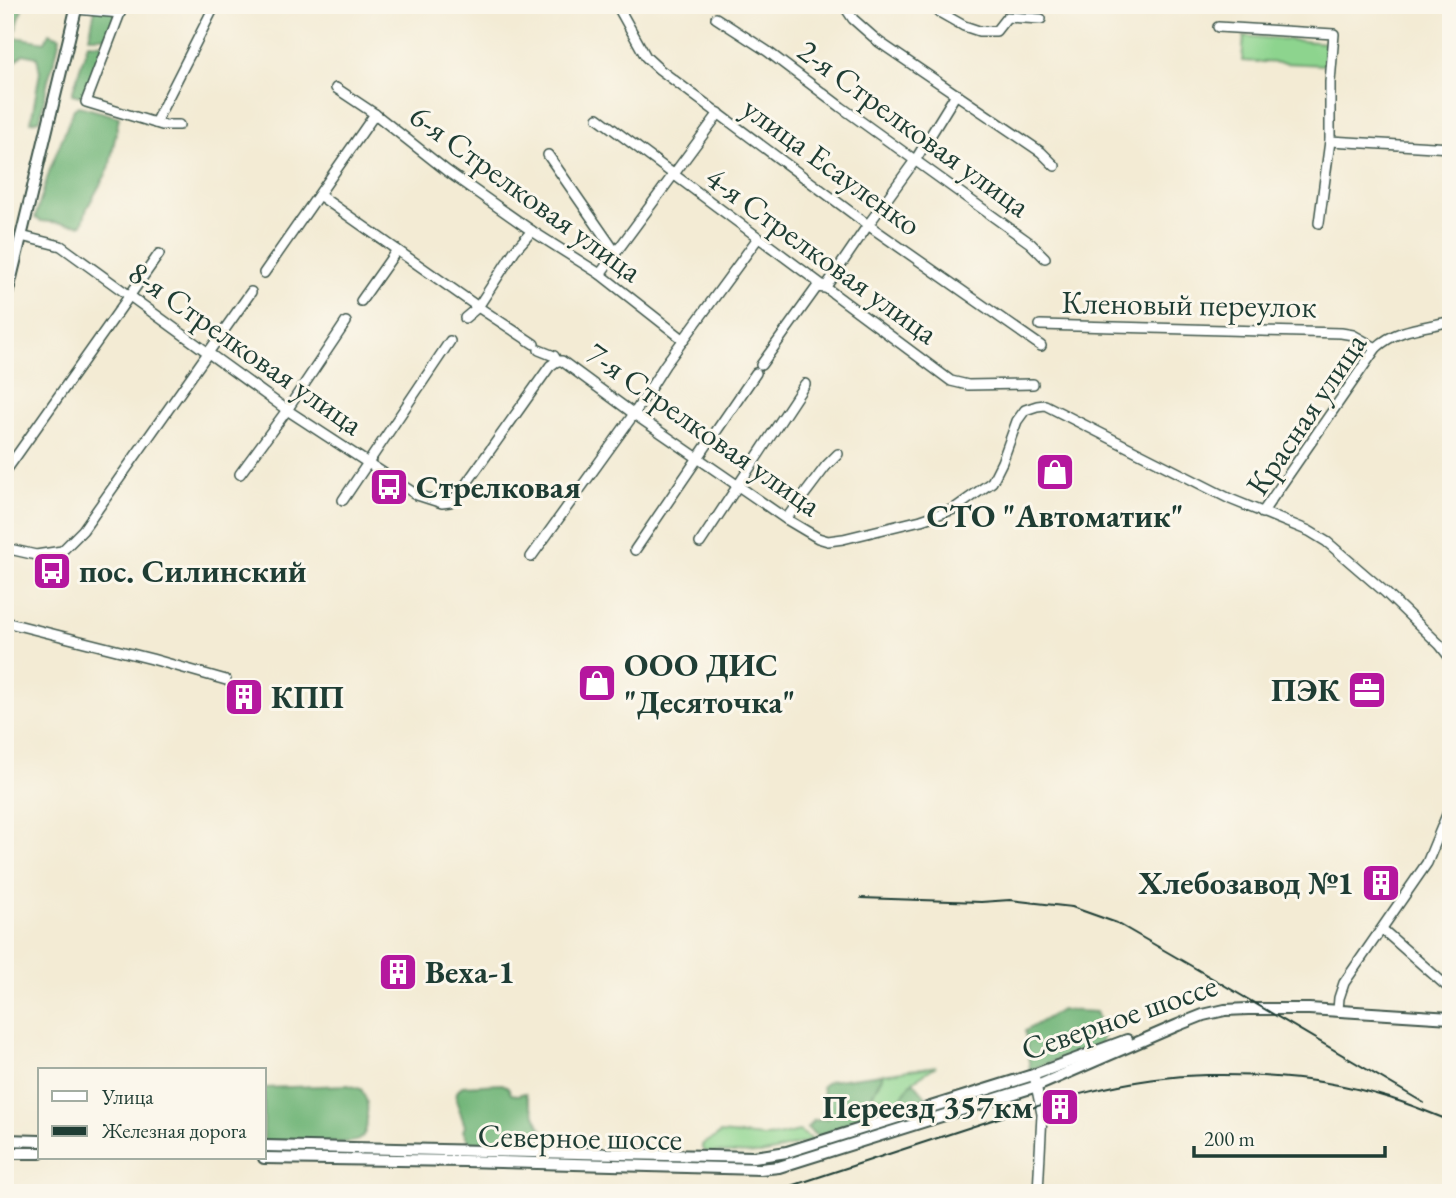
<svg xmlns="http://www.w3.org/2000/svg" width="1456" height="1198" viewBox="0 0 1456 1198" font-family="'EB Garamond',serif">
<rect width="100%" height="100%" fill="#fbf7ec"/>
<filter id="ink" filterUnits="userSpaceOnUse"><feTurbulence type="fractalNoise" baseFrequency=".0143" numOctaves="2"/><feDisplacementMap in="SourceGraphic" scale="14" xChannelSelector="R" yChannelSelector="G"/><feConvolveMatrix kernelMatrix="1 2 1 2 8 2 1 2 1" color-interpolation-filters="sRGB"/></filter>
<filter id="wash" filterUnits="userSpaceOnUse"><feTurbulence type="fractalNoise" baseFrequency=".00686" numOctaves="4" result="noise"/><feDisplacementMap in="SourceGraphic" scale="28" xChannelSelector="R" yChannelSelector="G"/><feGaussianBlur stdDeviation="1.57" result="paint"/><feColorMatrix in="noise" values="0 0 0 0 0 0 0 0 0 0 0 0 0 0 0 0 0 1.4 0 .05"/><feComposite in="paint" operator="in"/></filter>
<g filter="url(#wash)">
<rect width="100%" height="100%" fill="#f3ebd4"/>
<g fill="#8dd48e" stroke="#568861" stroke-width="2">
<polygon points="1244,36 1326,43 1324,65 1242,61"/>
<polygon points="936,1066 913,1081 899,1100 889,1102 871,1095 882,1077 882,1074"/>
<polygon points="1018,1083 1021,1085 1021,1087 780,1163 768,1164 710,1163 708,1161 776,1159"/>
<path d="M799 1131 813 1140 775 1151 760 1154 707 1152 702 1149V1145C708 1139 712 1142 720 1133L764 1137 777 1136Z"/>
</g>
<g fill="#72b679" stroke="#487a56" stroke-width="2">
<polygon points="5,5 23,5 14,37 45,42 49,33 60,37 56,55 48,80 40,120 31,122 40,72 37,57 23,54 13,64 9,80 5,80"/>
<polygon points="96,5 121,5 108,37 89,37"/>
<polygon points="88,43 105,44 84,97 72,94"/>
<polygon points="79,106 119,117 109,169 87,208 82,225 41,221 35,218 50,169 74,109"/>
<polygon points="1061,1010 1096,1012 1101,1024 1111,1022 1111,1030 1104,1034 1101,1044 1030,1070 1025,1031"/>
<path d="M882 1074V1077L872 1095 877 1098H883L889 1102 899 1100 913 1081 929 1100 870 1121C850 1118 836 1130 818 1137L807 1128 813 1121 827 1119 823 1106 824 1099 822 1086 829 1081Z"/>
<polygon points="502,1084 508,1087 511,1094 517,1095 525,1093 544,1135 543,1146 477,1144 469,1141 463,1131 465,1126 456,1100 457,1092 462,1086"/>
<path d="M348 1085 361 1089C367 1099 368 1104 367 1115 367 1124 367 1135 358 1140 347 1146 281 1141 264 1141V1088Z"/>
</g>
</g>
<g filter="url(#ink)">
<g fill="none" stroke-linecap="round" stroke-linejoin="round">
<g stroke="#3f574c" stroke-width="12">
<g id="minor">
<polyline points="617,5 646,57 659,69 868,225 1041,346"/>
<polyline points="847,5 847,10 853,19 879,42 1041,152 1055,166"/>
<polyline points="927,5 964,26 979,31 996,31 1007,17 1041,19"/>
<polyline points="76,9 120,13 116,5"/>
<polyline points="120,13 86,102 162,125 179,125"/>
<polyline points="716,18 767,51 841,107 1030,243 1045,258"/>
<polyline points="1218,27 1334,34 1330,82 1330,141"/>
<polyline points="336,88 375,114 447,171 532,231 600,274 684,340"/>
<polyline points="598,118 951,381 968,385 1033,384"/>
<polyline points="155,123 215,5"/>
<polyline points="548,155 616,253"/>
<polyline points="319,195 478,307 534,344"/>
<polyline points="1319,223 1330,141 1451,148"/>
<polyline points="21,236 61,246 287,410 417,495 442,503 450,502 459,494 550,366 557,361"/>
<polyline points="264,273 375,114"/>
<polyline points="600,274 719,113"/>
<polyline points="361,301 397,250"/>
<polyline points="465,318 478,307 515,250 532,231"/>
<polyline points="1040,325 1341,333 1353,335 1376,348"/>
<polyline points="539,350 554,356 557,361 562,361 634,414 786,519 818,538 828,541 843,539 921,520 954,509 992,482 1002,462 1017,421 1025,410 1037,406 1045,405 1230,499 1309,531 1327,542 1385,592 1440,645 1451,659"/>
<polyline points="761,365 817,287 825,288 868,225 916,159 956,94"/>
<polyline points="5,472 159,254"/>
<polyline points="240,474 287,410 346,322"/>
<polyline points="343,500 450,341"/>
<path d="M1262 513 1376 348C1397 328 1424 328 1451 321"/>
<polyline points="786,519 826,466 838,454"/>
<polyline points="700,543 805,384"/>
<polyline points="5,548 36,555 62,551 83,530 251,292"/>
<polyline points="635,550 756,373"/>
<polyline points="531,557 634,414 665,365 758,238"/>
<polyline points="5,622 152,659 226,680"/>
<polyline points="1382,929 1451,990"/>
<polyline points="1338,1010 1339,998 1344,983 1427,863 1451,805"/>
<polyline points="1035,1080 1042,1114 1038,1193"/>
</g>
</g>
<g stroke="#3f574c" stroke-width="14">
<g id="major">
<polyline points="5,303 77,5"/>
<polyline points="5,1140 40,1141"/>
<polyline points="264,1146 754,1157 787,1152 1033,1075 1127,1040"/>
<polyline points="5,1153 40,1153"/>
<polyline points="264,1158 464,1161 760,1169 779,1167 1037,1086 1178,1025 1203,1015 1225,1010 1248,1009 1309,1009 1451,1018"/>
</g>
</g>
<use href="#minor" stroke="#fff" stroke-width="9"/>
<use href="#major" stroke="#fff" stroke-width="10"/>
<g stroke="#1f3d34" stroke-width="2">
<polyline points="861,898 981,902 1010,900 1072,907 1117,923 1188,964 1424,1103"/>
<path d="M770 1193C837 1171 904 1149 971 1127 1048 1102 1127 1076 1208 1075 1267 1074 1330 1079 1386 1097 1408 1103 1429 1113 1451 1121"/>
</g>
</g>
</g>
<defs>
<g id="shop-square" transform="scale(2.0125)"><rect x="-9" y="-9" width="18" height="18" rx="4" fill="#b5179e" stroke="#fbf7ec"/><path d="M-5-2.5h2.3a2.7 3.5 0 0 1 5.4 0H5L5.5 6h-11ZM-1.5-2.5h3a1.5 2.3 0 0 0-3 0Z" fill="#fff"/></g>
<g id="bus-square" transform="scale(2.0125)"><rect x="-9" y="-9" width="18" height="18" rx="4" fill="#b5179e" stroke="#fbf7ec"/><path d="M-5-6H5V4H4V6H2V4H-2V6H-4V4H-5ZM-3.5-4V0h7V-4ZM-3.5 1.2v1.5H-2V1.2ZM2 1.2v1.5H3.5V1.2Z" fill="#fff"/></g>
<g id="office-square" transform="scale(2.0125)"><rect x="-9" y="-9" width="18" height="18" rx="4" fill="#b5179e" stroke="#fbf7ec"/><path d="M-6-3h4V-5.5h4V-3h4V5H-6ZM-1-4.5V-3h2v-1.5ZM-6 0V1H6V0Z" fill="#fff"/></g>
<g id="building-square" transform="scale(2.0125)"><rect x="-9" y="-9" width="18" height="18" rx="4" fill="#b5179e" stroke="#fbf7ec"/><path d="M-4-6H4V6H1V3H-1V6H-4ZM-2.5-4.3h1.7v1.8h-1.7ZM.8-4.3h1.7v1.8H.8ZM-2.5-1h1.7V.8h-1.7ZM.8-1h1.7V.8H.8Z" fill="#fff"/></g>
</defs>
<g fill-rule="evenodd">
<use href="#shop-square" x="1055" y="472"/>
<use href="#bus-square" x="389" y="487"/>
<use href="#bus-square" x="52" y="571"/>
<use href="#shop-square" x="597" y="683"/>
<use href="#office-square" x="1367" y="690"/>
<use href="#building-square" x="244" y="697"/>
<use href="#building-square" x="1381" y="883"/>
<use href="#building-square" x="398" y="972"/>
<use href="#building-square" x="1060" y="1107"/>
</g>
<g text-anchor="middle" stroke-width="6" stroke-linejoin="round" paint-order="stroke">
<g font-size="32" fill="#1f3d34" stroke="#fbf7ec">
<text transform="translate(914 128) rotate(36)" y="11">2-я Стрелковая улица</text>
<text transform="translate(832 166) rotate(36)" y="11">улица Есауленко</text>
<text transform="translate(526 193) rotate(36)" y="11">6-я Стрелковая улица</text>
<text transform="translate(822 255) rotate(36)" y="11">4-я Стрелковая улица</text>
<text transform="translate(1189 304) rotate(1)" y="11">Кленовый переулок</text>
<text transform="translate(246 348) rotate(35)" y="11">8-я Стрелковая улица</text>
<text transform="translate(1306 414) rotate(-56)" y="11">Красная улица</text>
<text transform="translate(704 429) rotate(35)" y="11">7-я Стрелковая улица</text>
<text transform="translate(1119 1017) rotate(-19)" y="11">Северное шоссе</text>
<text transform="translate(580 1137) rotate(1)" y="11">Северное шоссе</text>
</g>
<g font-size="32" font-weight="bold" fill="#1f3d34" stroke="#fbf7ec" text-anchor="start">
<text x="416" y="498">Стрелковая</text>
<text x="1055" y="527" text-anchor="middle">СТО "Автоматик"</text>
<text x="79" y="582">пос. Силинский</text>
<text x="624" y="676">ООО ДИС<tspan x="624" dy="37">"Десяточка"</tspan></text>
<text x="1340" y="701" text-anchor="end">ПЭК</text>
<text x="271" y="708">КПП</text>
<text x="1354" y="894" text-anchor="end">Хлебозавод №1</text>
<text x="425" y="983">Веха-1</text>
<text x="1033" y="1118" text-anchor="end">Переезд 357км</text>
</g>
</g>
<rect width="1456" height="1198" fill="none" stroke="#fbf7ec" stroke-width="28"/>
<rect x="38" y="1068" width="228" height="91" fill="#fbf7ec" stroke="#a3ada2" stroke-width="2"/>
<rect x="52" y="1091" width="35" height="10" fill="#ffffff" stroke="#a3ada2" stroke-width="2"/>
<text x="102" y="1104" font-size="21" fill="#1f3d34">Улица</text>
<rect x="52" y="1126" width="35" height="10" fill="#1f3d34" stroke="#a3ada2" stroke-width="2"/>
<text x="102" y="1138" font-size="21" fill="#1f3d34">Железная дорога</text>
<path d="M1194 1146v10h191v-10" fill="none" stroke="#1f3d34" stroke-width="3.5"/>
<text x="1204" y="1146" font-size="21" fill="#1f3d34" stroke="#fbf7ec" stroke-width="5" paint-order="stroke">200 m</text>
</svg>
